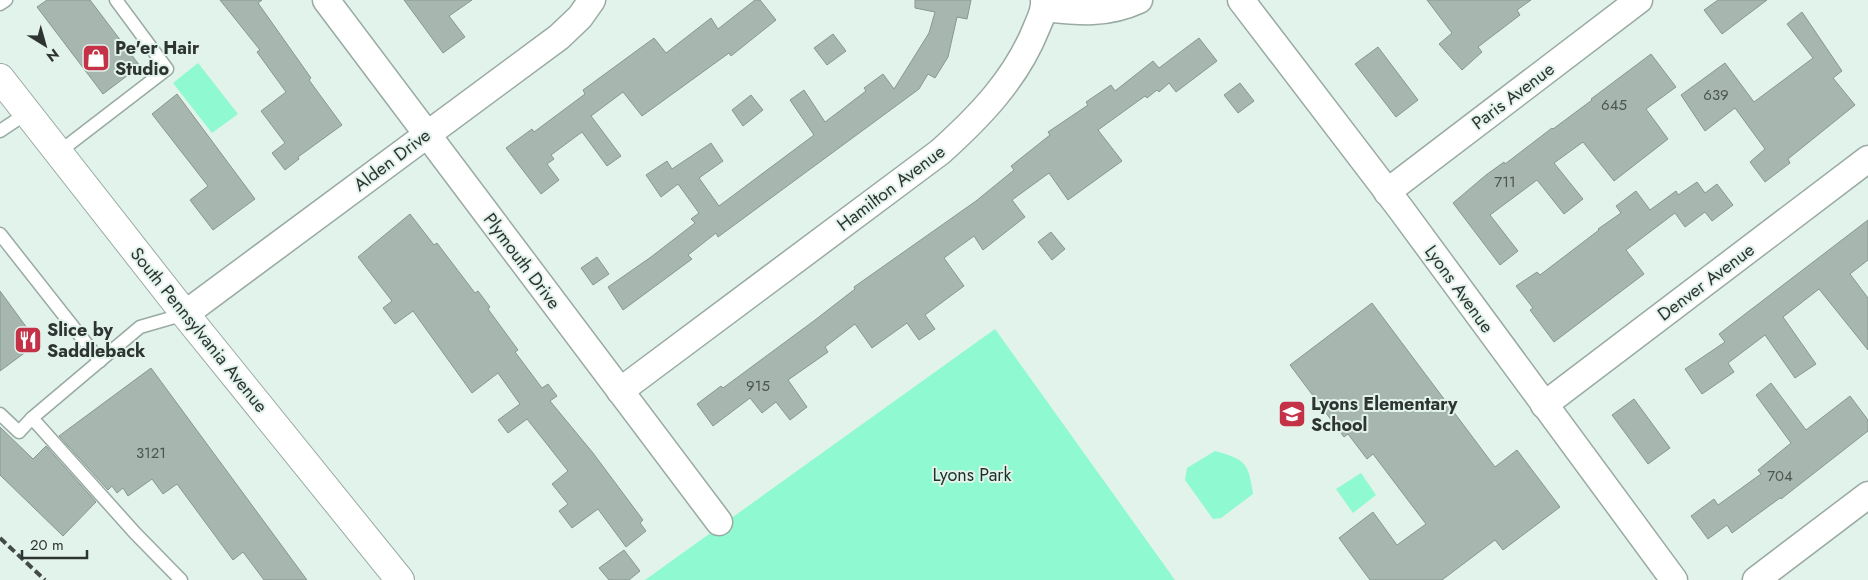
<svg xmlns="http://www.w3.org/2000/svg" width="1868" height="580" viewBox="0 0 1868 580" font-family="Jost,sans-serif">
<rect width="100%" height="100%" fill="#e2f3ec"/>
<g fill="#8ff9d2">
<polygon points="198,63 238,114 212,133 173,83"/>
<polygon points="995,329 1175,580 645,580"/>
<path d="M1215 451C1246 460 1248 462 1253 494L1221 518 1213 519 1185 480 1187 468Z"/>
<polygon points="1361,473 1376,495 1353,513 1336,489"/>
</g>
<g fill="#a7b7b0" stroke="#889891">
<polygon points="47,0 90,0 140,66 103,94 37,7"/>
<polygon points="220,0 262,0 258,3 311,78 309,80 342,125 298,157 299,159 285,170 272,153 285,143 261,111 286,92 257,52 260,50"/>
<polygon points="404,0 472,0 449,16 465,37 443,53"/>
<polygon points="755,0 760,0 776,20 731,56 729,53 642,116 623,92 591,116 621,156 607,166 582,132 551,155 554,159 547,164 559,180 541,194 506,148 532,129 534,132 585,94 583,90 654,38 666,53 711,18 718,29"/>
<polygon points="915,0 971,0 967,19 957,17 948,57 935,78 928,74 919,89 718,237 716,233 688,255 692,259 623,310 608,287 651,257 695,223 691,219 699,213 678,184 661,197 646,175 667,161 672,169 711,143 723,161 699,178 719,206 814,135 790,100 804,90 825,122 866,91 864,88 883,74 894,89 929,33 935,12 915,8"/>
<polygon points="1427,0 1531,0 1517,10 1520,15 1478,47 1482,52 1462,70 1439,44 1452,33"/>
<polygon points="1718,0 1767,0 1722,34 1704,10"/>
<polygon points="1802,12 1842,71 1833,78 1855,105 1788,159 1790,163 1765,182 1750,162 1765,149 1735,108 1705,131 1681,95 1725,63 1754,102 1813,58 1787,24"/>
<polygon points="833,34 846,51 827,65 814,48"/>
<polygon points="1199,38 1217,61 1176,92 1169,83 1159,92 1157,90 1147,98 1145,96 1098,130 1122,161 1068,200 1049,173 1012,200 1025,217 983,250 974,236 944,258 964,286 925,315 935,329 919,340 907,323 872,348 855,324 825,347 828,352 788,380 807,407 790,420 776,402 762,413 750,398 713,426 697,404 721,386 723,388 815,320 855,289 854,287 976,201 1014,170 1011,166 1050,135 1048,132 1088,105 1086,102 1111,85 1115,91 1153,61 1159,68"/>
<polygon points="1378,47 1418,100 1396,117 1355,64"/>
<polygon points="1651,54 1676,87 1646,109 1668,139 1614,181 1583,142 1554,163 1583,199 1564,214 1537,180 1490,215 1518,251 1500,265 1453,203 1486,175 1504,162 1505,164 1552,128 1553,129 1592,100 1591,99"/>
<polygon points="1240,83 1254,101 1238,113 1224,95"/>
<polygon points="177,94 255,199 213,230 190,200 208,186 152,114"/>
<polygon points="751,95 763,110 743,126 732,110"/>
<polygon points="1697,182 1705,193 1717,184 1733,205 1712,221 1705,212 1685,227 1675,213 1626,250 1644,274 1554,342 1530,310 1533,308 1516,286 1537,272 1540,275 1599,230 1598,229 1621,213 1616,206 1636,191 1650,210 1676,191 1678,195"/>
<polygon points="410,214 434,245 437,243 475,293 478,291 490,307 488,309 518,350 515,352 542,388 548,384 557,396 550,401 593,453 643,520 640,523 646,531 626,547 598,509 572,528 559,511 568,504 552,484 568,471 527,419 508,433 498,420 520,404 498,373 472,393 413,311 395,324 383,308 392,301 358,257"/>
<polygon points="1868,220 1868,260 1850,274 1868,298 1868,350 1819,289 1783,317 1816,364 1795,378 1765,335 1728,363 1734,372 1702,394 1685,369 1725,342 1719,334"/>
<polygon points="1051,232 1065,249 1052,260 1038,242"/>
<polygon points="597,257 609,274 593,285 581,268"/>
<polygon points="0,291 38,343 0,371"/>
<polygon points="1372,303 1495,467 1517,450 1560,507 1503,550 1495,540 1442,580 1370,580 1339,538 1373,512 1397,545 1426,524 1373,454 1367,459 1348,434 1344,437 1290,365"/>
<polygon points="151,368 307,580 264,580 243,552 233,560 177,484 163,494 152,479 128,496 123,488 117,493 112,486 108,490 59,436"/>
<polygon points="1771,383 1806,430 1850,396 1868,420 1868,431 1781,499 1780,498 1732,533 1727,525 1708,539 1691,516 1714,499 1718,505 1761,474 1758,470 1791,443 1756,395"/>
<polygon points="1634,399 1670,448 1648,464 1612,415"/>
<polygon points="0,427 33,459 46,446 96,502 63,536 0,475"/>
<polygon points="624,550 640,571 629,580 609,580 599,568"/>
</g>
<g fill="none" stroke-linecap="round" stroke-linejoin="round">
<g stroke="#99aaa3" stroke-width="15">
<g id="lane">
<polyline points="0,4 6,0"/>
<polyline points="0,131 27,113"/>
<polyline points="59,152 167,69 116,0"/>
<polyline points="0,234 100,361"/>
<polyline points="0,414 19,432 32,418"/>
<polyline points="181,580 135,533 32,418 140,327 185,314"/>
</g>
</g>
<g stroke="#99aaa3" stroke-width="29">
<g id="street">
<polyline points="326,0 719,522"/>
<polyline points="1241,0 1400,208 1674,580"/>
<path d="M1045 8C1080 12 1106 15 1139 0"/>
<polyline points="1387,192 1639,0"/>
<polyline points="185,314 559,37 580,17 592,0"/>
<path d="M620 391 940 152C979 117 1016 79 1036 29 1040 19 1045 11 1044 0"/>
<polyline points="1544,405 1868,159"/>
<polyline points="1756,580 1868,495"/>
</g>
</g>
<g stroke="#99aaa3" stroke-width="30">
<polyline id="secondary" points="0,78 185,314 400,580"/>
</g>
<use href="#lane" stroke="#fff" stroke-width="12"/>
<use href="#street" stroke="#fff" stroke-width="26"/>
<use href="#secondary" stroke="#fff" stroke-width="28"/>
<polyline stroke="#434a47" stroke-width="4" stroke-dasharray="8 4" stroke-linecap="butt" points="0,538 45,580"/>
</g>
<defs>
<g id="shop-square" transform="scale(1.4375)"><rect x="-9" y="-9" width="18" height="18" rx="4" fill="#c33247" stroke="#e2f3ec"/><path d="M-5-2.5h2.3a2.7 3.5 0 0 1 5.4 0H5L5.5 6h-11ZM-1.5-2.5h3a1.5 2.3 0 0 0-3 0Z" fill="#fff"/></g>
<g id="restaurant-square" transform="scale(1.4375)"><rect x="-9" y="-9" width="18" height="18" rx="4" fill="#c33247" stroke="#e2f3ec"/><path d="M-5-6h1v4h1v-4h1v4h1v-4h1v5L-1.5 .5V6h-2V.5L-5-1ZM5-6V6H3V1.5H1.5Q1.5-4 5-6Z" fill="#fff"/></g>
<g id="school-square" transform="scale(1.4375)"><rect x="-9" y="-9" width="18" height="18" rx="4" fill="#c33247" stroke="#e2f3ec"/><path d="M0-5L7-2L0 1L-7-2ZM-4 1L0 2.5L4 1V4Q0 6-4 4Z" fill="#fff"/></g>
</defs>
<g fill-rule="evenodd">
<use href="#shop-square" x="96" y="58"/>
<use href="#restaurant-square" x="28" y="340"/>
<use href="#school-square" x="1292" y="414"/>
</g>
<g text-anchor="middle" stroke-width="4" stroke-linejoin="round" paint-order="stroke">
<g font-size="15" fill="#4c5551">
<text x="1716" y="100">639</text>
<text x="1614" y="110">645</text>
<text x="1505" y="187">711</text>
<text x="758" y="391">915</text>
<text x="151" y="458">3121</text>
<text x="1780" y="481">704</text>
</g>
<g font-size="18" font-weight="bold" fill="#2e3431" stroke="#e2f3ec" text-anchor="start">
<text x="115" y="54">Pe'er Hair<tspan x="115" dy="21">Studio</tspan></text>
<text x="47" y="336">Slice by<tspan x="47" dy="21">Saddleback</tspan></text>
<text x="1311" y="410">Lyons Elementary<tspan x="1311" dy="21">School</tspan></text>
</g>
<g font-size="18" fill="#2e3431" stroke="#e2f3ec">
<text transform="translate(1513 96) rotate(-37)" y="6">Paris Avenue</text>
<text transform="translate(392 160) rotate(-37)" y="6">Alden Drive</text>
<text transform="translate(891 188) rotate(-37)" y="6">Hamilton Avenue</text>
<text transform="translate(522 261) rotate(53)" y="6">Plymouth Drive</text>
<text transform="translate(1706 282) rotate(-37)" y="6">Denver Avenue</text>
<text transform="translate(1459 289) rotate(54)" y="6">Lyons Avenue</text>
<text transform="translate(199 330) rotate(51)" y="6">South Pennsylvania Avenue</text>
</g>
<g font-size="18" fill="#1c3229" stroke="#e2f3ec">
<text x="972" y="481">Lyons Park</text>
</g>
</g>
<g transform="translate(45 45) rotate(143)" stroke="#e2f3ec" stroke-width="4" paint-order="stroke">
<path d="M0-4L9 19L0 12L-9 19Z" fill="#2e3431"/>
<text y="-8" font-size="14" font-weight="bold" text-anchor="middle" fill="#2e3431">N</text>
</g>
<path d="M22 550v8h65v-8" fill="none" stroke="#2e3431" stroke-width="2.5"/>
<text x="30" y="550" font-size="15" fill="#2e3431" stroke="#e2f3ec" stroke-width="4" paint-order="stroke">20 m</text>
</svg>
